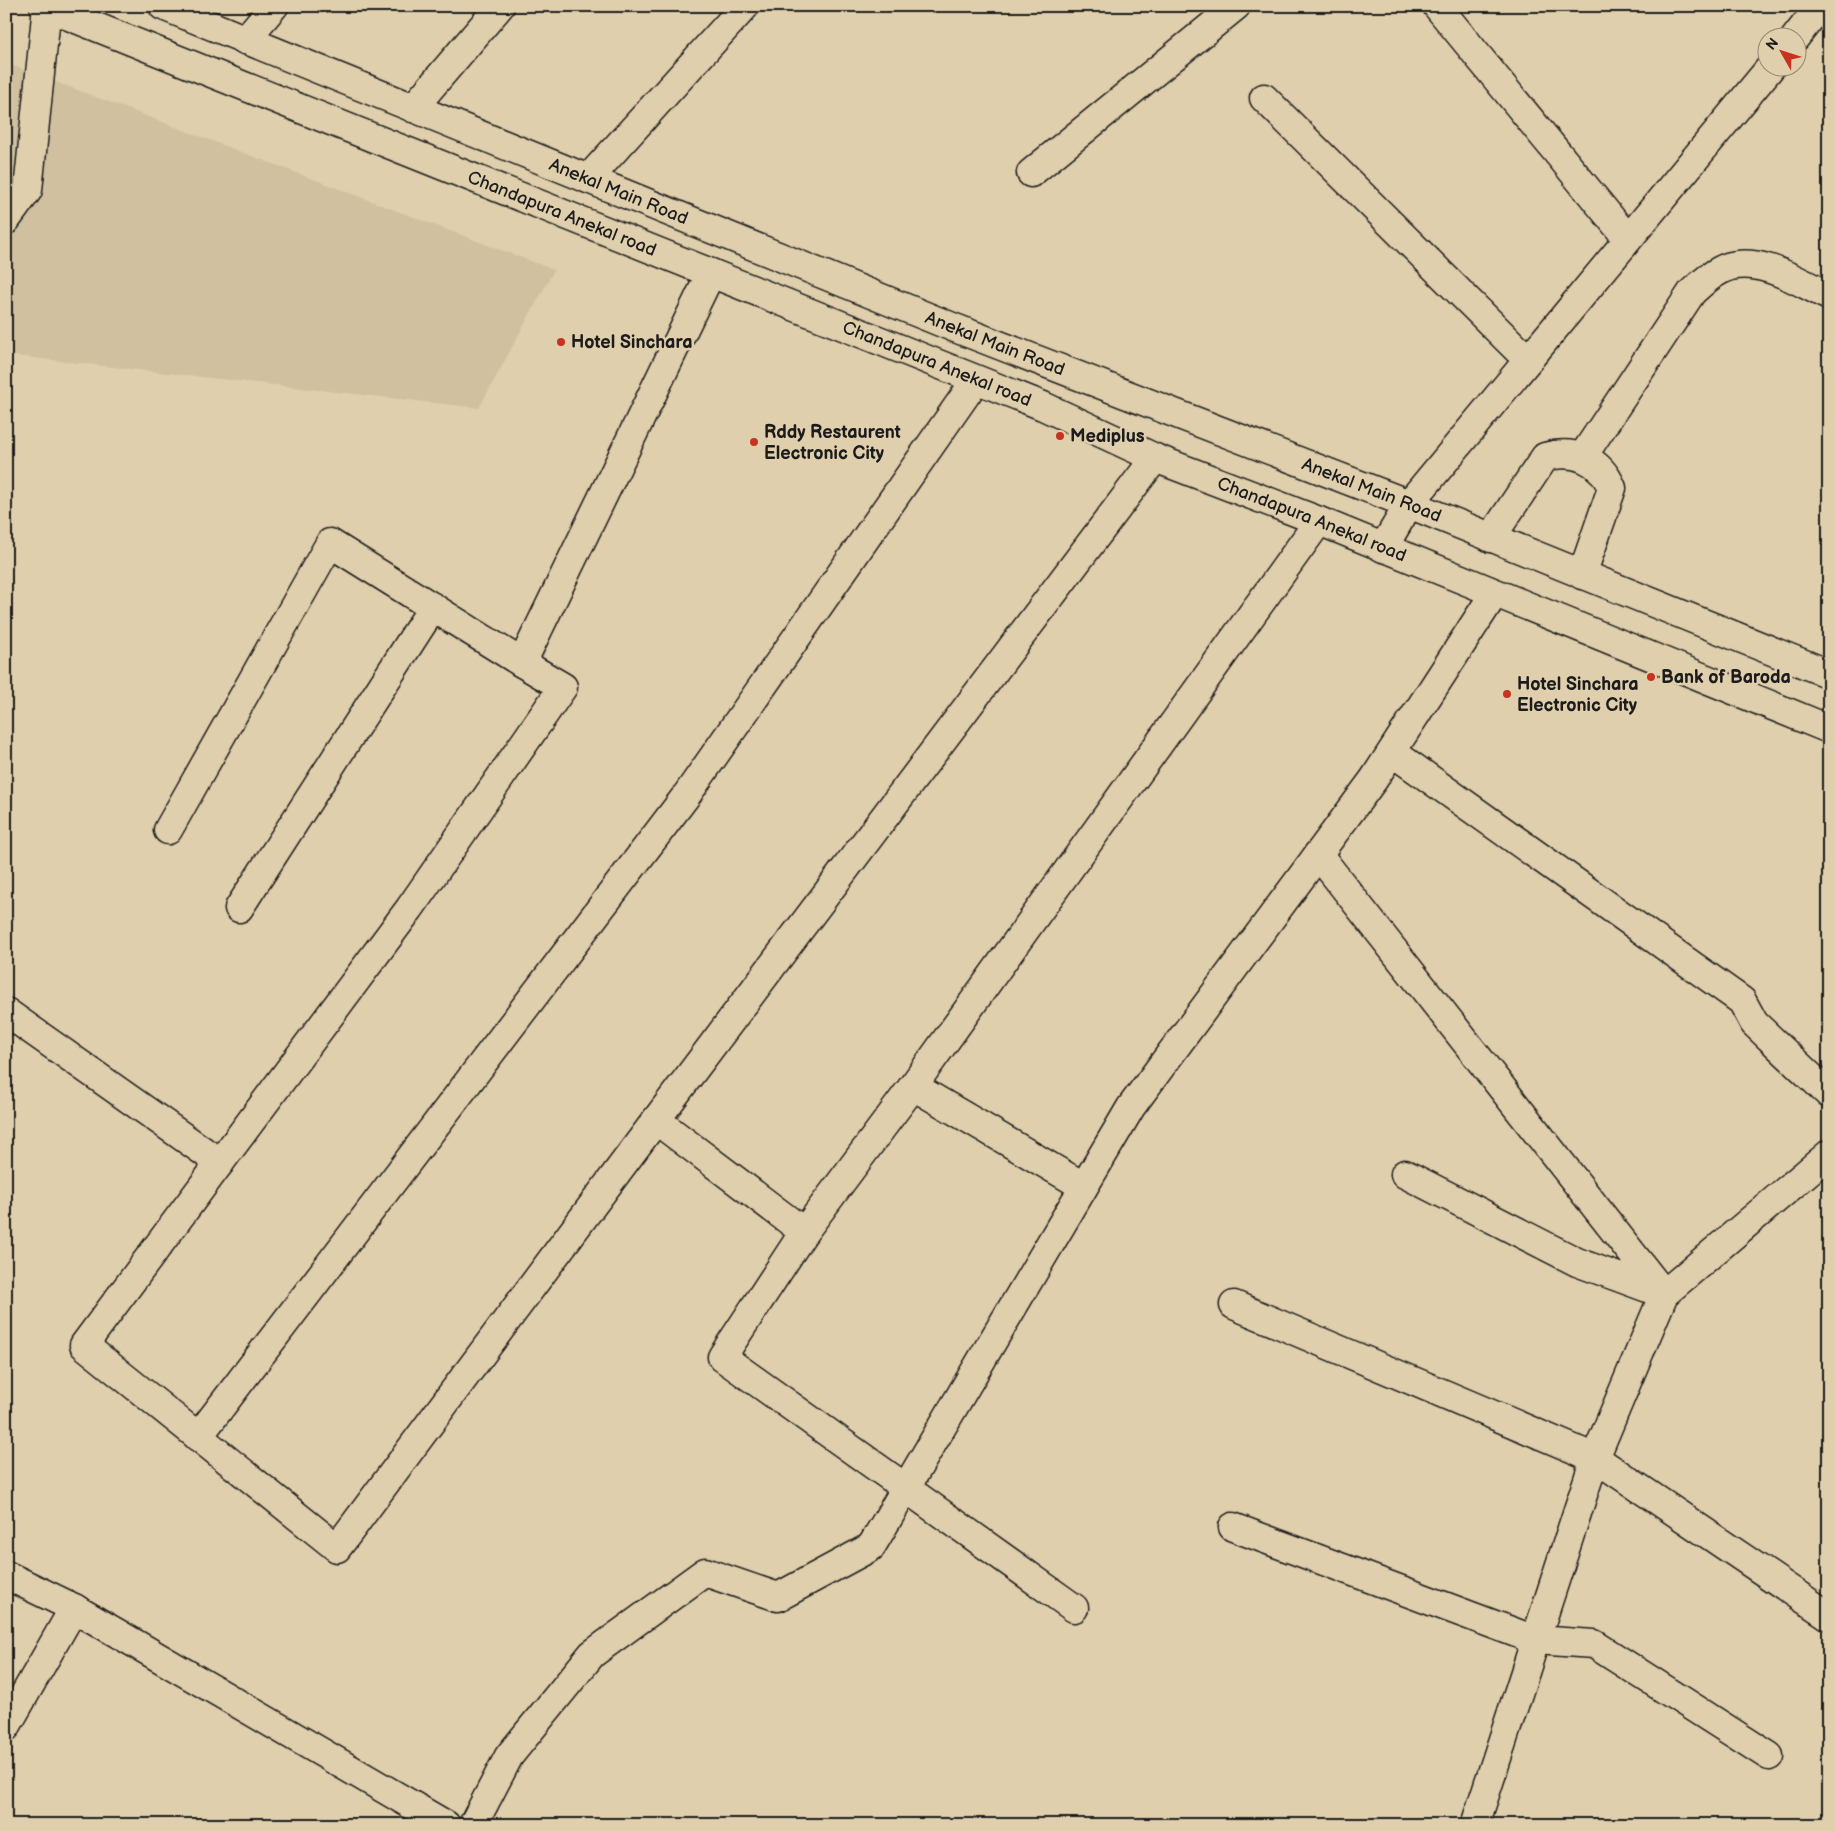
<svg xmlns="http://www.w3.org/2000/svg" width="1835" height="1831" viewBox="0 0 1835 1831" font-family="'Balsamiq Sans',sans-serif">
<rect width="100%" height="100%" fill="#e0cfac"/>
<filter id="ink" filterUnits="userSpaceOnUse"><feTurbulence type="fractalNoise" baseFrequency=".02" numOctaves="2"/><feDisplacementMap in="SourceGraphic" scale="10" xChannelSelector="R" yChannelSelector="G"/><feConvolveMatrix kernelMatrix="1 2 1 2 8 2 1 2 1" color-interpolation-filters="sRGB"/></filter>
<g filter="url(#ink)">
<polygon fill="#d0c0a0" points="6,63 554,270 479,408 6,355"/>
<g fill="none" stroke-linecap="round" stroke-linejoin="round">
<g stroke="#1c1c1c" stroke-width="31">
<g id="minor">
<polyline points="1437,6 1628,239"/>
<polyline points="1795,38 1820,6"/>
<polyline points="245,40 274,6"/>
<polyline points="1264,98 1528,360"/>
<polyline points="413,108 500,6"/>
<polyline points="1031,173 1236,6"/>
<polyline points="588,179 745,6"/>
<polyline points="6,220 28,190 47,6"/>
<polyline points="711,273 522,663 563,687 410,908 84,1345 337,1548 656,1120 1155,458"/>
<path d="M1583 456 1692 292C1703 282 1716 270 1731 266 1764 258 1800 283 1829 296"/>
<path d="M1491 538 1545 457C1574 449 1600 459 1612 488L1582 575"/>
<polyline points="1383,548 1409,504 1770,68"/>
<polyline points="1392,752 1742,1001 1754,1023 1829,1094"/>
<polyline points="168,830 330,543 522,663"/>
<polyline points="1318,854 1664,1294"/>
<polyline points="239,908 433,607"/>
<polyline points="6,1012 220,1163"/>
<polyline points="913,1086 1083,1186"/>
<polyline points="656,1120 804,1232 913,1086 1319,521"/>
<polyline points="1405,1174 1577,1262 1664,1294"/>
<polyline points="804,1232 722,1357 1074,1608"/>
<polyline points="1234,1305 1595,1458 1829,1616"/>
<polyline points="198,1437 686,796 976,380"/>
<polyline points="1233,1527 1535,1640 1594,1644 1769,1756"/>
<polyline points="6,1575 74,1608 446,1825"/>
<polyline points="6,1727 74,1608"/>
<polyline points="473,1825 509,1756 592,1654 705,1572 778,1597 871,1547 1131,1107 1374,779 1494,594"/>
<polyline points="1475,1825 1595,1458 1664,1294 1829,1154"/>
</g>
</g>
<g stroke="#1c1c1c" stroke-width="31">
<g id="major">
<path id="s1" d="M44 6 1043 406 1155 458 1319 521 1829 729"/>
<path id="s2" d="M163 6 950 326 1409 504 1829 674"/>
</g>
</g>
<use href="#minor" stroke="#e0cfac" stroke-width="28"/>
<use href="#major" stroke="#e0cfac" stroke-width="28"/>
</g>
</g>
<g fill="#c8321e" stroke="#e0cfac" stroke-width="2">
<circle cx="561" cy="342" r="5"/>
<circle cx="1060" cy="436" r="5"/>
<circle cx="754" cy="442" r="5"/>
<circle cx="1651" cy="677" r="5"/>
<circle cx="1507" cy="694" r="5"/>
</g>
<g text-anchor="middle" stroke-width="5" stroke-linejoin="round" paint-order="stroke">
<g font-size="18" fill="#1c1c1c" stroke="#e0cfac">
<text dy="6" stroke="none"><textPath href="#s2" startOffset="492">Anekal Main Road</textPath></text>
<text dy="6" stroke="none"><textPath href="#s1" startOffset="558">Chandapura Anekal road</textPath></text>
<text dy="6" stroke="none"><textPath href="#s2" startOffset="898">Anekal Main Road</textPath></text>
<text dy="6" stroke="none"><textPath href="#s1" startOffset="962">Chandapura Anekal road</textPath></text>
<text dy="6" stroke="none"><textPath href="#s2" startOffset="1302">Anekal Main Road</textPath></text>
<text dy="6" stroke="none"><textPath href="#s1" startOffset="1368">Chandapura Anekal road</textPath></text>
</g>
<g font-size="18" font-weight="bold" fill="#1c1c1c" stroke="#e0cfac" text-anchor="start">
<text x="571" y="348">Hotel Sinchara</text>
<text x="764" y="438">Rddy Restaurent<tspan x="764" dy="21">Electronic City</tspan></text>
<text x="1070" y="442">Mediplus</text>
<text x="1661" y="683">Bank of Baroda</text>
<text x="1517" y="690">Hotel Sinchara<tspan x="1517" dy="21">Electronic City</tspan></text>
</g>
</g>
<rect width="1835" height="1831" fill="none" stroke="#e0cfac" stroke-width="25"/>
<rect x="12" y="12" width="1810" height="1806" fill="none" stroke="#1c1c1c" stroke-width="2" filter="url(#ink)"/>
<g transform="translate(1782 52) rotate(309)"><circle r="24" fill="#e0cfac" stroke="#928772"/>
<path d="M0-4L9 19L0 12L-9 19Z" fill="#c8321e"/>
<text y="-8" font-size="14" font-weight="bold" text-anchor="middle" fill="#1c1c1c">N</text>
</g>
</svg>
